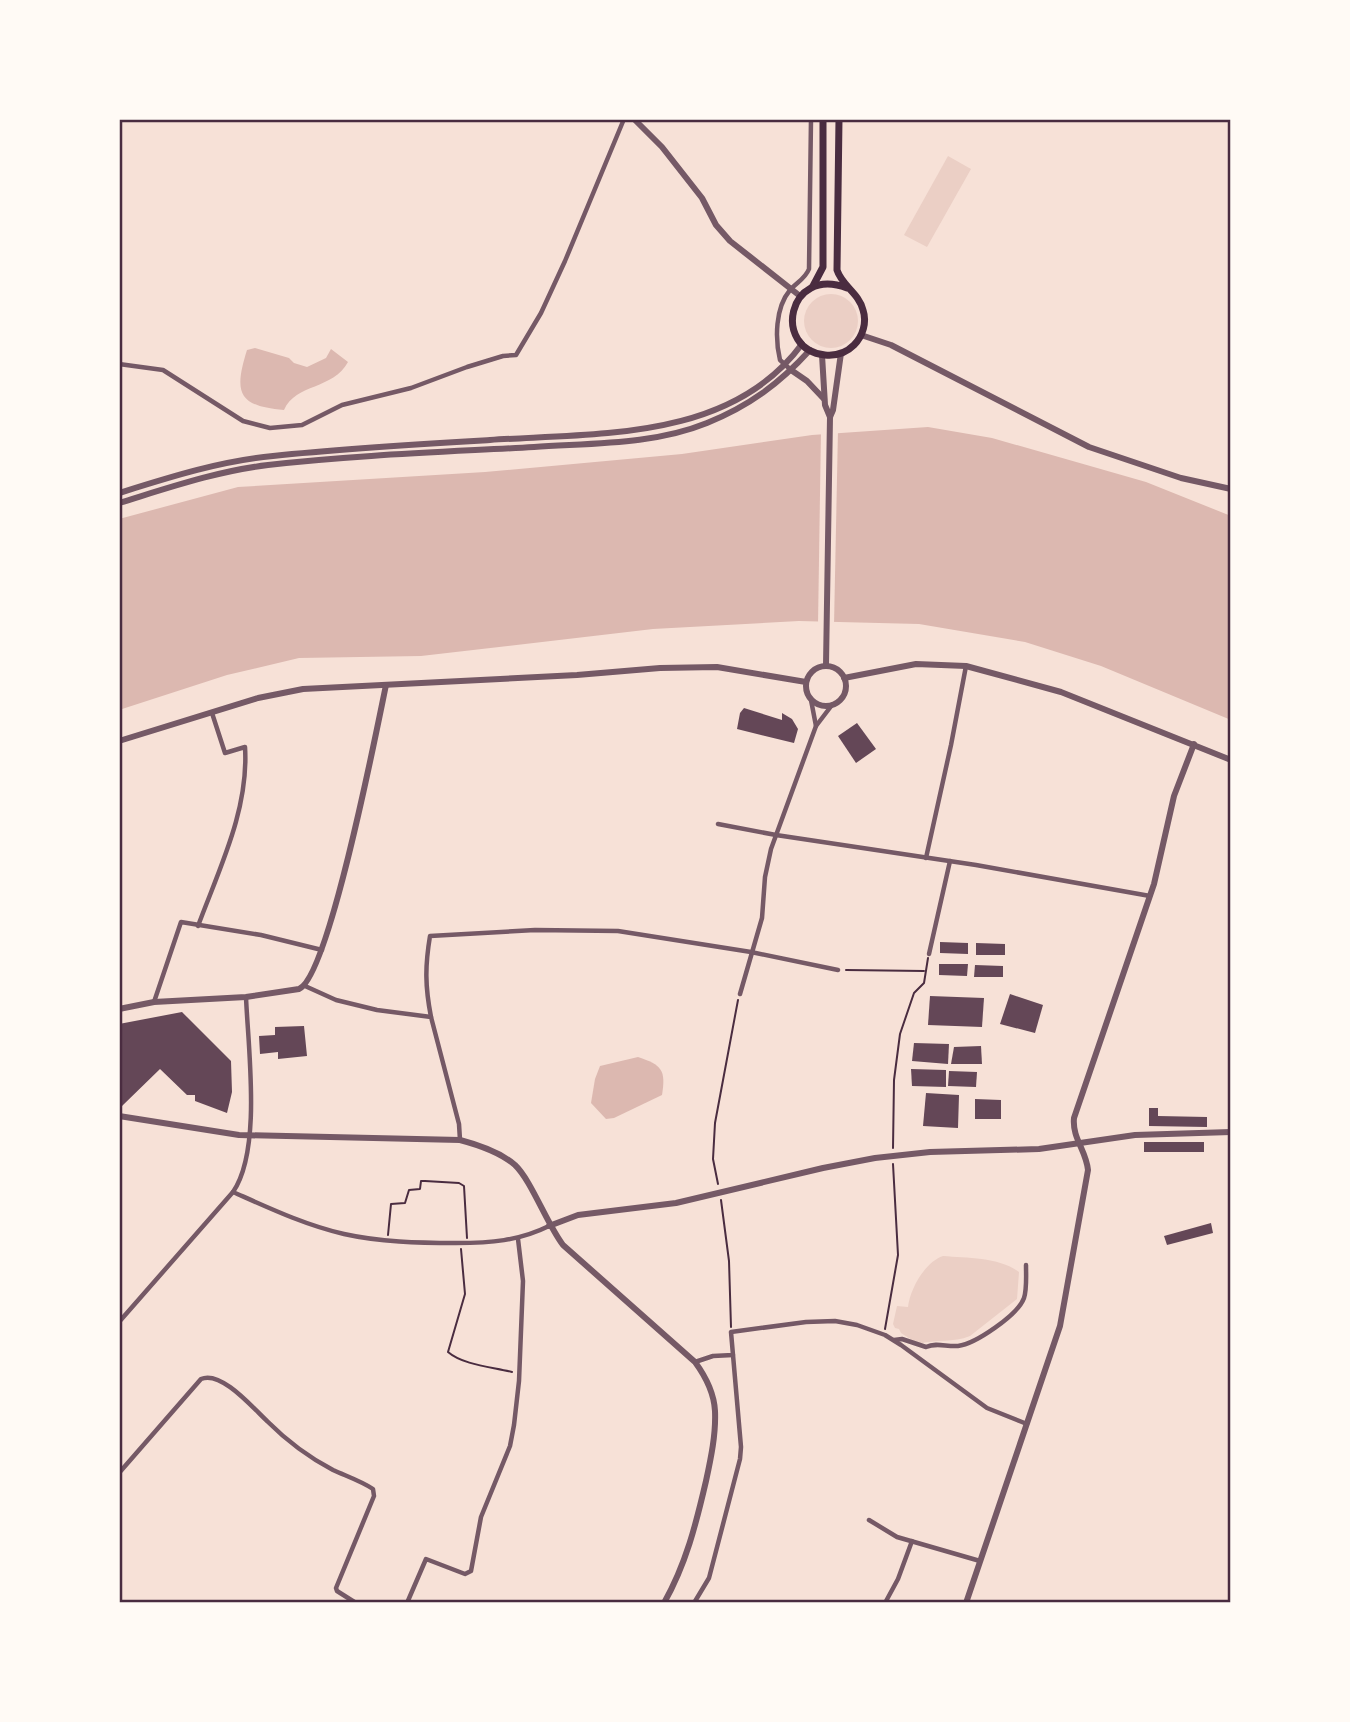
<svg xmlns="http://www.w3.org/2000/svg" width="1350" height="1722" viewBox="0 0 1350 1722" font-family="Montserrat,sans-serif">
<rect width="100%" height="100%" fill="#f7e1d7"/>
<g fill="#ebcfc5">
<polygon points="948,156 971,169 927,247 904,235"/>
<circle cx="831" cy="321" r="27"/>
<path d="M943 1256C967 1258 999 1257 1019 1272L1017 1299 970 1336C953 1343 936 1339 918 1344L901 1333 899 1329 895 1328 893 1324 897 1306 908 1307C910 1289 925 1262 943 1256Z"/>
</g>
<g fill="#dcb8b0">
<path d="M255 348 289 358 294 363 307 367 326 358 331 349 348 362C333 390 296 383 284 410 237 406 234 392 247 350Z"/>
<polygon points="928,427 992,438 1146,482 1231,516 1231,720 1101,666 1025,642 919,624 799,621 653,629 421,656 299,658 227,675 119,710 119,519 238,487 485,472 682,454 812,435"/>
<path d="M638 1057C662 1065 666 1070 662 1095L614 1118 606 1119 591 1103 595 1079 600 1066Z"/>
</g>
<polygon fill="#f7e1d7" points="838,429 834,625 818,625 821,430"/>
<g fill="#644757">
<polygon points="744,708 782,720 782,713 792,719 798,729 794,743 737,729 740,713"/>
<polygon points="857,723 876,749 856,763 838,736"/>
<polygon points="940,942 968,943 968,954 940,953"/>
<polygon points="976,943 1005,944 1005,955 976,955"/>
<polygon points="939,964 968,964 967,976 939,975"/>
<polygon points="975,965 1003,966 1003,977 974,977"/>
<polygon points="1010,994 1043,1005 1035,1033 1000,1024"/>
<polygon points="930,996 984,998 982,1027 928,1025"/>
<polygon points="182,1012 231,1061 232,1092 227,1113 195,1101 195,1095 187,1095 160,1069 122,1106 119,1104 119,1024"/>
<polygon points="304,1026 307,1056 278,1059 278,1052 260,1054 259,1036 275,1035 275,1027"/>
<polygon points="914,1043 949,1044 948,1064 912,1061"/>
<polygon points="981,1046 982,1064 951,1064 954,1047"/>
<polygon points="911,1069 946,1070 946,1087 912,1086"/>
<polygon points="949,1071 977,1072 976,1087 948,1086"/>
<polygon points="926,1093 959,1095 958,1128 923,1126"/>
<polygon points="975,1099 1001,1100 1001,1119 975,1119"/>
<polygon points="1149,1108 1158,1108 1158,1116 1207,1117 1207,1127 1149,1126"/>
<rect x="1144" y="1142" width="60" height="10"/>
<polygon points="1211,1223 1213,1233 1167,1245 1164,1236"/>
</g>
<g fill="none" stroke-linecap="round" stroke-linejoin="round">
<g stroke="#4a2c40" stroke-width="2">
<polyline points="846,970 924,971"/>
<polyline points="893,1148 894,1080 900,1034 914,993 924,983 928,958"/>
<polyline points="718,1184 713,1159 715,1123 738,1000"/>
<polyline points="721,1200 729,1261 731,1327"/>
<polyline points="388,1235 391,1204 405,1203 409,1190 420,1189 421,1181 425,1181 459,1183 464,1186 467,1238"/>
<path d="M461 1249 465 1294 448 1352C463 1365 492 1367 512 1372"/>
<polyline points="885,1329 898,1255 893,1164"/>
</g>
<g stroke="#755966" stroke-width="4.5">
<polyline points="119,364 163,370 243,421 270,428 302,425 342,405 411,388 467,367 503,356 516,355 541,313 565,261 624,119"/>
<path d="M791 370 780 360C775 339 775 308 790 290 797 282 805 279 809 269L811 119"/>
<polyline points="811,700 816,726"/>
<polyline points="718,824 776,835 976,865 1150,896"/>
<polyline points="926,858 951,745 966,666"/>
<path d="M198 926C219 869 249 810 245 747L225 753 212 713"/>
<polyline points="929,954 950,861"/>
<polyline points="305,986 336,1000 377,1010 431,1017 459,1124 460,1140"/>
<polyline points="740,994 762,918 765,877 771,849 816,726 832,705"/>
<polyline points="154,1002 181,922 261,935 322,950"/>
<path d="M431 1017C425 986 425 966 430 936L535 930 618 931 751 952 838 970"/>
<path d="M233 1192C269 1208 305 1225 344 1234 380 1242 418 1243 456 1243 490 1243 519 1241 549 1226"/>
<path d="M119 1322 233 1192C262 1150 248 1048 246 997"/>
<path d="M894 1340 902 1339 926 1347C937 1342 946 1347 958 1346 975 1344 1018 1315 1024 1298 1027 1289 1026 1276 1026 1265"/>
<polyline points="695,1362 713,1356 733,1355 731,1332 806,1322 835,1321 857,1325 885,1335 901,1345 987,1408 1027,1424"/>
<path d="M119 1473 201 1379C221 1370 253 1408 267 1421 286 1440 310 1458 333 1470 346 1476 361 1481 373 1489L374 1496 336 1588 337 1591 356 1603"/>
<polyline points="869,1520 897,1537 980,1561"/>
<polyline points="407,1603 426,1559 465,1574 471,1571 481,1517 510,1446 514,1425 519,1381 523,1281 518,1239"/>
<polyline points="694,1603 709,1578 740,1459 741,1447 733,1355"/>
<polyline points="885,1603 898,1579 912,1541"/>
</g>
<g stroke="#755966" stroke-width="6">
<polyline points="634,119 662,147 702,198 716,225 730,241 800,296"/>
<polyline points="861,335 891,345 1089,447 1181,478 1231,489"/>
<polyline points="822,355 825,405 830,417"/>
<polyline points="791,370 807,381 824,399"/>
<path d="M119 493C170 477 220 461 273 456 345 448 418 444 490 440 597 433 731 441 802 344"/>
<path d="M119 503C168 488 217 471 268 465 356 455 445 452 534 447 591 443 653 445 707 423 749 406 779 384 810 350"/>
<polyline points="826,665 830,417 833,410 841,353"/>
<circle cx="826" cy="686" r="20"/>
<polyline points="844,678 916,664 966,666 1061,692 1231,760"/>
<polyline points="119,741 258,698 303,689 577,675 660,668 717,667 806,682"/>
<path d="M119 1009 154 1002 246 997 299 989C329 976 377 728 386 685"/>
<path d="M119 1116 239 1135 460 1140C479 1145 500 1152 515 1165 531 1180 547 1224 563 1245L695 1362C706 1377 714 1392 715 1411 716 1434 711 1458 706 1481 696 1524 686 1564 664 1603"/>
<polyline points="549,1226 578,1215 676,1203 823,1168 875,1158 930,1152 1039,1149 1135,1135 1231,1132"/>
<path d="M966 1603 1060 1326 1088 1170C1086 1150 1072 1138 1074 1118L1154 884 1174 796 1194 744"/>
</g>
<g stroke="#4a2c40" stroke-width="7">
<path d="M839 119 837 270C842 286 859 293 863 310 867 322 863 336 854 345 846 353 835 356 825 355 772 350 787 265 847 288"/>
<polyline points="813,286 823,267 823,119"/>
</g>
</g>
<rect width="1350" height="1722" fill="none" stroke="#fffaf5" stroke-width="242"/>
<rect x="121" y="121" width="1108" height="1480" fill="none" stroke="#4a2c40" stroke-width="2.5"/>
</svg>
